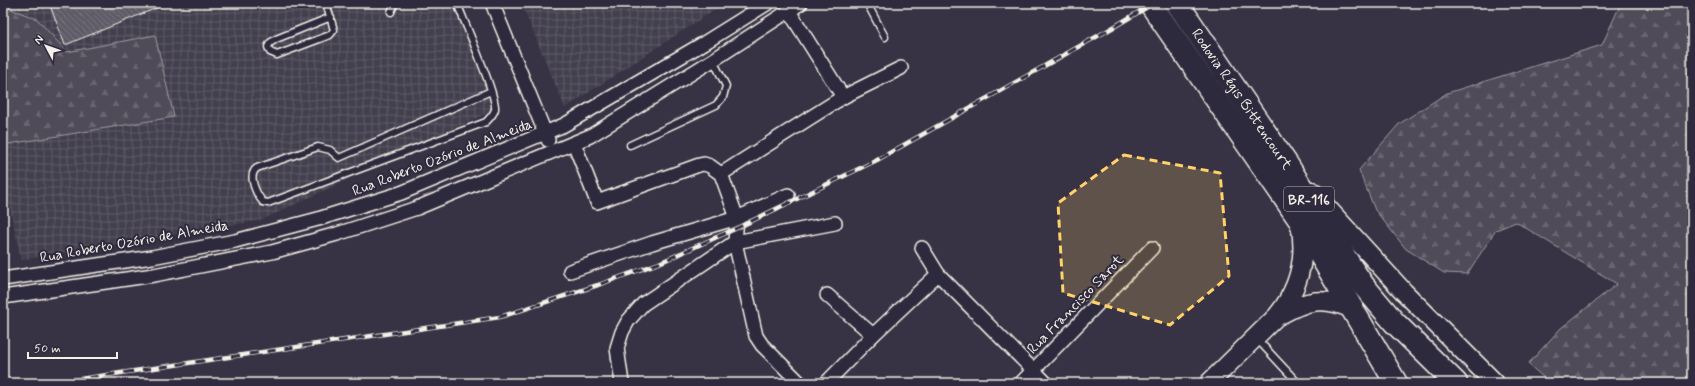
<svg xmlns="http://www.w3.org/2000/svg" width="1695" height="386" viewBox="0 0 1695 386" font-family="Mynerve,sans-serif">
<defs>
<pattern id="industrial-grid" width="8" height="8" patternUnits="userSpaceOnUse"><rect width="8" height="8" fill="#433f4e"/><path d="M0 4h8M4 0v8" fill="none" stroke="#5f5b68"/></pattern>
<pattern id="forest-firs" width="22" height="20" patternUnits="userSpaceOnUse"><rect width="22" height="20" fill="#504b59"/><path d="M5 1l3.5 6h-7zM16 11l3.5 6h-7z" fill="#6a6571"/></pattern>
<pattern id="building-back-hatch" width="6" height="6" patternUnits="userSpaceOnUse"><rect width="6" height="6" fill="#5f5c67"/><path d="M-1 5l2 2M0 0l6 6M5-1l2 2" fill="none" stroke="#77747d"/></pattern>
</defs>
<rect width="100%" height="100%" fill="#373244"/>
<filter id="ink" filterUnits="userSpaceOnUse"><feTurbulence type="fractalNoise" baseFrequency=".025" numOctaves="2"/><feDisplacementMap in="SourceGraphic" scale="8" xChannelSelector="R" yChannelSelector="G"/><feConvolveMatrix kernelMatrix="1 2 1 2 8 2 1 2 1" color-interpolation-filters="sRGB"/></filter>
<g filter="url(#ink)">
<g fill="url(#industrial-grid)">
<polygon points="3,3 455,3 498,108 262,220 21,260 3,175"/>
<polygon points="521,3 725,3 565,108"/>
</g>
<g fill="url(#forest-firs)" stroke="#a29ea0">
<polygon points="1621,3 1692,3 1692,383 1550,383 1528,364 1561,328 1617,284 1516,222 1496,230 1467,274 1444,273 1406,249 1375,210 1359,170 1399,124 1447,93 1602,45"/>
<polygon points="3,6 37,19 67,52 155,35 174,117 3,145"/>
</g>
<polygon fill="url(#building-back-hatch)" stroke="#f4f1e8" points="49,3 169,3 65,45"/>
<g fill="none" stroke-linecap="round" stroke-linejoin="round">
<g stroke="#f4f1e8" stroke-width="9">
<g id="lane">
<polyline points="326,3 334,30 330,35 277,55 270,52 268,47 270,43 276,39 331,17"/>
<path d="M457 3C464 21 497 96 495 109 494 114 490 118 486 122L268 203 263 202C256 194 247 175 257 168L318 147 330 150 339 158 491 91"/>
<polyline points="867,3 885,37"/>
<polyline points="391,12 395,3"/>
<polyline points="630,145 716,105 723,97 726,86 713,60"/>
<polyline points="1257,339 1298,383"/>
</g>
</g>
<g stroke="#f4f1e8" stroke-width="16">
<g id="street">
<polyline points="492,3 548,140"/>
<polyline points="789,11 843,97"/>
<polyline points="574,143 597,202 699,165 704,164 710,166 721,174 737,218 735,242 756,336 762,345 800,383"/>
<polyline points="721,174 843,97 901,68"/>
<polyline points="922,248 938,274 1046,383"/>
<polyline points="570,271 652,243 737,218 788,195"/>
<polyline points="3,279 152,257 235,241 318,219 401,193 564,125 704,43 768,3"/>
<polyline points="827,295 873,335"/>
<polyline points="3,297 154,275 272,252 337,234 417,208 590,136 713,60 801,3"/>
<polyline points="622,383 617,348 622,332 628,321 643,304 735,242 835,223"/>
<polyline points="826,383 873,335 938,274"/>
<polyline points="1021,383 1152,248"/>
</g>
</g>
<g stroke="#f4f1e8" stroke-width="21">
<g id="secondary">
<polyline points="1312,191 1404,292 1495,383"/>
<path d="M1280 315C1306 300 1324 296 1352 309"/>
<path d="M1209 383 1277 316C1299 289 1307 258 1300 224"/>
</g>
</g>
<g stroke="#f4f1e8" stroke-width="25">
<g id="highway">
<polyline points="1150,3 1299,219 1396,383"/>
<path id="s1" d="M1177 3 1288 166 1351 267 1363 285 1394 322 1456 383"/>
</g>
</g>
<use href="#lane" stroke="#2f2a3d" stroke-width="6"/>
<use href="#street" stroke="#2f2a3d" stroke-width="13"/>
<use href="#secondary" stroke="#2f2a3d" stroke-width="18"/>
<use href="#highway" stroke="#2f2a3d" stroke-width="22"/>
<g stroke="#f4f1e8" stroke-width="4.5">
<polyline id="rail" points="53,383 500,317 598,285 659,263 737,228 877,160 1112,28 1154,3"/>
</g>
<use href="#rail" stroke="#2f2a3d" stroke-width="3" stroke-dasharray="9" stroke-linecap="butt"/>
</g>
</g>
<path fill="#ffd166" fill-opacity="0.2" stroke="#ffd166" stroke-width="3" stroke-dasharray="8 5" stroke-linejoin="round" d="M1124 155 1220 173 1229 276 1170 325 1063 293 1058 203Z"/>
<g text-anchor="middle" stroke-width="4" stroke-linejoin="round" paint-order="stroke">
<rect fill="#2f2a3d" stroke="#b9b5b5" stroke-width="1" x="1284" y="187" width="50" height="24" rx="3"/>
<g font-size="14" font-weight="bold" fill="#f4f1e8">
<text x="1309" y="204">BR-116</text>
</g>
<g font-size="15" fill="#f4f1e8" stroke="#2f2a3d">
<text dy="5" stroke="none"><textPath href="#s1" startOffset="116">Rodovia Régis Bittencourt</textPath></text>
<text transform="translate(442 157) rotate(-21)" y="5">Rua Roberto Ozório de Almeida</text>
<text transform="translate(134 241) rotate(-10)" y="5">Rua Roberto Ozório de Almeida</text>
<text transform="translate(1075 304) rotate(-46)" y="5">Rua Francisco Sarot</text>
</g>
</g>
<rect width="1695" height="386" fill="none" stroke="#2f2a3d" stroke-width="16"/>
<rect x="8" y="8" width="1679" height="370" fill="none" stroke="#f4f1e8" stroke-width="1.5" filter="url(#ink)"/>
<g transform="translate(46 46) rotate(311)" stroke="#2f2a3d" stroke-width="3" paint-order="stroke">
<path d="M0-3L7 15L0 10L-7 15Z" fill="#f4f1e8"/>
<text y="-6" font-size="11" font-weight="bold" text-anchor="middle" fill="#f4f1e8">N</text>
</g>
<path d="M28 352v6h89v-6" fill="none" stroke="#f4f1e8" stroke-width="2"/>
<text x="34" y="352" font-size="12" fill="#f4f1e8" stroke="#2f2a3d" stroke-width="3" paint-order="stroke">50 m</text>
</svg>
